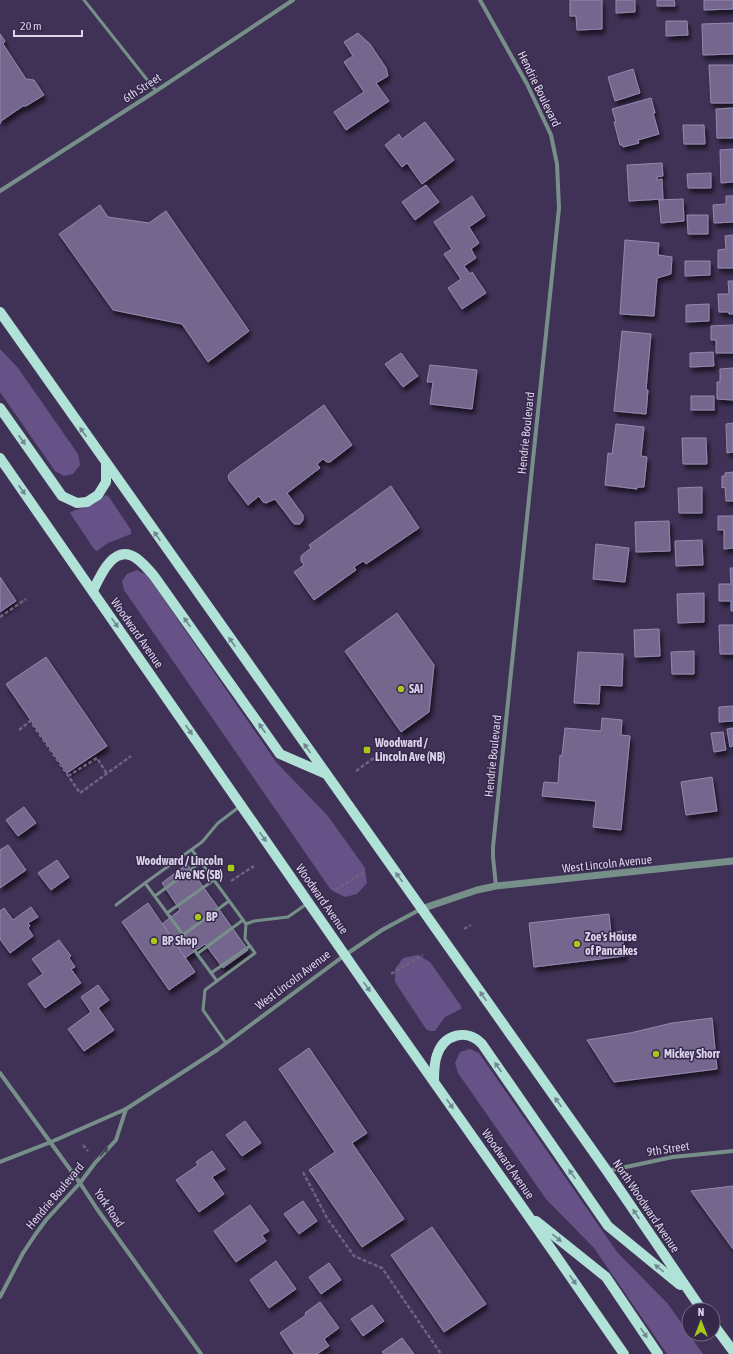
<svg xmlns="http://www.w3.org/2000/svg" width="733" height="1354" viewBox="0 0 733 1354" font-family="'Asap Condensed',sans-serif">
<defs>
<filter id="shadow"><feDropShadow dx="2.5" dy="4.5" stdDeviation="2" flood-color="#0009"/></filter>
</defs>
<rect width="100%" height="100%" fill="#403256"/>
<g fill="#665287">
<polygon points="0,349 18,368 78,454 80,465 73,474 64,476 55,471 0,392"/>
<polygon points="106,495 109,497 131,530 131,534 108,543 97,551 94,549 70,513 73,511 94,504"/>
<polygon points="137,570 147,575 276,762 328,816 365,868 367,883 357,894 345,897 331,890 124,590 122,581 127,574"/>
<polygon points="418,955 430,962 461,1006 461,1009 445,1017 435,1031 430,1031 426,1029 395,982 395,969 403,958"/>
<polygon points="470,1049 479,1053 617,1252 668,1304 703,1354 667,1354 594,1248 546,1199 458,1073 455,1063 460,1052"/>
</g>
<g fill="#74668e" stroke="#9587b1" filter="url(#shadow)">
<polygon points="570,0 602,0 602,29 577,30 576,16 570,16"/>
<polygon points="616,0 635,0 635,12 616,13"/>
<polygon points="657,0 674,0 675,6 657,6"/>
<polygon points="704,0 733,0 733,9 704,10"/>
<polygon points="666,21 687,21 688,35 666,36"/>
<polygon points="733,23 733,54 703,55 702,24"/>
<polygon points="358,33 370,44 386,68 388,76 376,83 389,101 346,130 334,112 364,92 344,62 353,56 344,42"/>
<polygon points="0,34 5,41 3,44 26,79 34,80 44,95 26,106 23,106 1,121 0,124"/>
<polygon points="709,65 733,65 733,103 711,103"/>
<polygon points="633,69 640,93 615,101 608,77"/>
<polygon points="651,98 655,113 653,113 659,134 638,140 639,143 623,147 622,145 620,145 614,122 616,122 612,109"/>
<polygon points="733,108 733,138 717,138 716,109"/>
<polygon points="425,122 454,160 422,184 407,163 402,167 385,145 399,134 402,139"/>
<polygon points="683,125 704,125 705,144 684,144"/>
<polygon points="733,149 733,182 721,183 720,150"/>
<polygon points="662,163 663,176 657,177 657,180 662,179 663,199 629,201 627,165"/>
<polygon points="711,173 711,188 688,188 687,174"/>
<polygon points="426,185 439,202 415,220 402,202"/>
<polygon points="472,196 485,216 469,227 479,243 471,249 476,258 464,266 470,274 472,272 486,293 462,309 448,288 461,279 444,254 452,249 434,222"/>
<polygon points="726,196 733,196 733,222 714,223 713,205 726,204"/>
<polygon points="683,199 684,221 661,223 659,200"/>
<polygon points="100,205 108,217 149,223 166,211 249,331 208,362 182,324 113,310 59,234"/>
<polygon points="687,215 708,215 708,234 688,234"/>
<polygon points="733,235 733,268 718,268 718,250 726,249 725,236"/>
<polygon points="625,240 659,243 658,255 672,257 671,274 657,278 654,316 620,314"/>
<polygon points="685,261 710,261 710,275 685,276"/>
<polygon points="728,281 733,281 733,314 729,314 729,312 719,312 718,294 729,294"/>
<polygon points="709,304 709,321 686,322 686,305"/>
<polygon points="733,325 733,353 716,353 716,340 711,340 711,326"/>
<polygon points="622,331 651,334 646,390 648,390 646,414 614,411"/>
<polygon points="713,352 714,366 690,367 690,353"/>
<polygon points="401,353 418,376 403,387 385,364"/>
<polygon points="430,365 477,370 472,409 430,404 433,382 427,382"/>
<polygon points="733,368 733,400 717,399 717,382 720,382 720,369"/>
<rect x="691" y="396" width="23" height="14"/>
<polygon points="324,405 352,445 330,462 327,462 323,459 317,464 320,468 287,493 303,515 303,520 300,524 294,524 275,499 266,503 263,502 259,496 248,505 229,480 228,476 230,473"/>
<polygon points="733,423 733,452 727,453 726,424"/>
<polygon points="616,424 644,427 641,456 647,457 644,487 637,487 637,489 605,485 608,453 612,454"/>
<polygon points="682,438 706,438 707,464 683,464"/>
<polygon points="733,472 733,501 726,501 725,487 722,488 722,476 725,476 725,473"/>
<polygon points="391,486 419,528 366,564 363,561 354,567 356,570 314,600 294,572 304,565 301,561 301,556 311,548 309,545"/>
<polygon points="702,487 702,513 679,513 678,488"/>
<polygon points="718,516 733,516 733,548 724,549 724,530 718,530"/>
<polygon points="669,521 670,551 636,552 635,522"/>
<polygon points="702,540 703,565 676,566 675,541"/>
<polygon points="596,544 629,548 625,582 593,579"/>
<polygon points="730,568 733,568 733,611 731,611 731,601 719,601 719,584 731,584"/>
<polygon points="0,577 16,601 0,612"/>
<polygon points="704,593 704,622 678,623 677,594"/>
<polygon points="397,613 434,665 429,712 401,732 345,651"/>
<polygon points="719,625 733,625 733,654 720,654"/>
<polygon points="659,629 660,656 635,657 634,630"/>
<polygon points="694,651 694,674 672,674 671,652"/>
<polygon points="578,652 623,654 622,686 600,685 599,704 574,703"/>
<polygon points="46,657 107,746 67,773 6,684"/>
<polygon points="733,706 733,721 719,722 719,707"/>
<polygon points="602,718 622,720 621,735 630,736 621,830 593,827 596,801 542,796 544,782 558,783 560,755 562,756 565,728 601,731"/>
<polygon points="733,728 733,746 730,747 727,729"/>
<polygon points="723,732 726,750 714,752 711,733"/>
<polygon points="712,777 717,811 686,815 681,782"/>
<polygon points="24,807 36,823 18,836 6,820"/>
<polygon points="8,845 26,870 0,888 0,850"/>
<polygon points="57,860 69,877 51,890 38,873"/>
<polygon points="187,864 248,950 223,968 205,944 185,958 162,924 180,910 162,883"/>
<polygon points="148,903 195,972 169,990 122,922"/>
<polygon points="31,907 38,917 28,923 30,926 28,928 33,936 10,953 0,939 0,911 4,908 13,920"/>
<polygon points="609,914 611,933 622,931 625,956 534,967 529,923"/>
<polygon points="59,940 71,956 69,958 75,967 71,969 81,983 45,1008 28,984 43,974 32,959"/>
<polygon points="98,985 109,1000 98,1008 114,1030 84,1051 68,1029 91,1012 81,997"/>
<polygon points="712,1018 717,1069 614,1082 587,1040 630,1033 672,1023"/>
<polygon points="309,1048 367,1133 352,1143 404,1219 362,1247 309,1170 335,1152 279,1069"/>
<polygon points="245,1121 261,1143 242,1156 226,1135"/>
<polygon points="212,1151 225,1169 212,1177 224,1194 199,1212 176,1180 198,1165 196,1162"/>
<polygon points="733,1186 733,1249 691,1191"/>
<polygon points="303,1201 317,1221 299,1234 284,1214"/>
<polygon points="250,1205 269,1231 262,1235 266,1241 236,1262 214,1231"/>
<polygon points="432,1227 486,1304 444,1332 391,1255"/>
<polygon points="276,1261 296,1289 269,1308 250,1280"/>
<polygon points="329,1263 341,1280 321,1294 309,1277"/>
<polygon points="320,1302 339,1328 324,1339 329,1346 317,1354 294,1354 280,1333 306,1315 305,1313"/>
<polygon points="372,1305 384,1321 363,1336 351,1319"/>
<polygon points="402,1338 414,1354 384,1354 382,1352"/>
</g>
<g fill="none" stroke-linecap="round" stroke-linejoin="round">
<g stroke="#6e6282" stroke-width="2.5" stroke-dasharray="4 2" stroke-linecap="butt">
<polyline points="0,617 26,599"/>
<polyline points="19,730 30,721 80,793 131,756"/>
<polyline points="356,771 382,752"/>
<polyline points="68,776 97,758 107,774"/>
<polyline points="231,881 254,866"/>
<polyline points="335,890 365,872"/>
<polyline points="464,929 471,925"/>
<polyline points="391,974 423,955"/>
<polyline points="83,1145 88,1151"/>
<polyline points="303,1172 327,1218 354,1256 382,1268 441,1354"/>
</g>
<g stroke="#778f89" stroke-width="3">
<polyline points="84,0 156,91"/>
<polyline points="192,850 246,924"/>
<polyline points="155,896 201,862"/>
<polyline points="116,905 145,883"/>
<polyline points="167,913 214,880"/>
<polyline points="183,935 229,901"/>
<polyline points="197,954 243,920"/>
<polyline points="211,973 250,946 245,939 246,924 254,921 288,917 308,903"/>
<polyline points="217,981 255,953 250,946"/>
<polyline points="226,1043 203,1010 205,990 217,981 145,883 202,842 218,823 239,807"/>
</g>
<g stroke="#778f89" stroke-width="4">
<polyline points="480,0 527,84 551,135 557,164 559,208 493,847 493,857 496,886"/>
<polyline points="0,191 156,91 293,0"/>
<polyline points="0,1073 80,1183 97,1209 201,1354"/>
<polyline points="0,1162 51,1142 126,1109 217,1050 345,955 382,930 421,909"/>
<polyline points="607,1171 673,1157 733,1151"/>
<polyline points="0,1297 23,1253 35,1235 46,1220 80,1183 95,1163 116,1140 126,1109"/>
</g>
<polyline stroke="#778f89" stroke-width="7" points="421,909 477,890 496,886 733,861"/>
<g stroke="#b1e2d7" stroke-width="10">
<polyline points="0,312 607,1171 702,1310"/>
<polyline points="0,408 62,496 77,503 87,502 98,495 106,482 106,464"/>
<polyline points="0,458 367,987 527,1214 624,1354"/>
<path d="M93 591C100 576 114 543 136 558 143 563 149 570 154 576L280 754 326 774"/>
<path d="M434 1081C434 1072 434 1063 437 1055 444 1034 467 1028 482 1044L608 1226 680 1285"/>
<polyline points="536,1221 606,1277 658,1354"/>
<polyline points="713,1324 733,1351"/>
</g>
</g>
<defs><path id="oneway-solid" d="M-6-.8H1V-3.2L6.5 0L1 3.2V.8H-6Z"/></defs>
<g fill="#738591">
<use href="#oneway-solid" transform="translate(83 432) rotate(-125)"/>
<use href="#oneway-solid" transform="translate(22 440) rotate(55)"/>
<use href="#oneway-solid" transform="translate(22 490) rotate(55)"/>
<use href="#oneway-solid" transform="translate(157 536) rotate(-125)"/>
<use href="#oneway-solid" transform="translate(187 622) rotate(-125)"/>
<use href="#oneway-solid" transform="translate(115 623) rotate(55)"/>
<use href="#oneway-solid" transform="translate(232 642) rotate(-125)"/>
<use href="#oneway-solid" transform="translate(262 728) rotate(-125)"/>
<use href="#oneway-solid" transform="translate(189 730) rotate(55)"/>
<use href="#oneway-solid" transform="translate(307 748) rotate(-125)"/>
<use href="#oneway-solid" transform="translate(263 837) rotate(55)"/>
<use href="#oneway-solid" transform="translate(399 877) rotate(-126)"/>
<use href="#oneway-solid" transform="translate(367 987) rotate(55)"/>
<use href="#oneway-solid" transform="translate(483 996) rotate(-125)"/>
<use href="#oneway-solid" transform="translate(498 1067) rotate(-125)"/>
<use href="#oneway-solid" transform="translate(558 1102) rotate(-125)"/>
<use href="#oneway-solid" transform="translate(450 1104) rotate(55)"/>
<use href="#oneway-solid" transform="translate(572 1174) rotate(-125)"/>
<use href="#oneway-solid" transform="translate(636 1214) rotate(-124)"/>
<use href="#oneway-solid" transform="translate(557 1238) rotate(39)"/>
<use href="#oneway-solid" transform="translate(659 1268) rotate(-141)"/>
<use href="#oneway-solid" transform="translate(573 1280) rotate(55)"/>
<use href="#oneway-solid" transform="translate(644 1333) rotate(56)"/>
</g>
<use fill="#46425a" href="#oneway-solid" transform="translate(104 1152) rotate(-49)"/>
<g fill="#a9c71a" stroke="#35284b" stroke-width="1.5">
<circle cx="401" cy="689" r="4"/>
<rect x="363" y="746" width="8" height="8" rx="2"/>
<rect x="227" y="864" width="8" height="8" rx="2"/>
<circle cx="198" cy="917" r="4"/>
<circle cx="154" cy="941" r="4"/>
<circle cx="577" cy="944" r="4"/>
<circle cx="656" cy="1054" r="4"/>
</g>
<g text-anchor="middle" stroke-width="3" stroke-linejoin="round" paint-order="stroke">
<g font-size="12" fill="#dad3ea" stroke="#35284b">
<text transform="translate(142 88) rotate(-33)" y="4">6th Street</text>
<text transform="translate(539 89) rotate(64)" y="4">Hendrie Boulevard</text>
<text transform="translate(526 433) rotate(-84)" y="4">Hendrie Boulevard</text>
<text transform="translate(137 633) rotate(55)" y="4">Woodward Avenue</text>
<text transform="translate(493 756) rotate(-84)" y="4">Hendrie Boulevard</text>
<text transform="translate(607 864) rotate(-6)" y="4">West Lincoln Avenue</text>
<text transform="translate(322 899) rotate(55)" y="4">Woodward Avenue</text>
<text transform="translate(293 980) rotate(-37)" y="4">West Lincoln Avenue</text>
<text transform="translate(668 1149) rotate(-9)" y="4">9th Street</text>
<text transform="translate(508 1164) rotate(55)" y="4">Woodward Avenue</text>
<text transform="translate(55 1196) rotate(-50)" y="4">Hendrie Boulevard</text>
<text transform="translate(646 1206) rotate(56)" y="4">North Woodward Avenue</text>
<text transform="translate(109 1208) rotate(56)" y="4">York Road</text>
</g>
<g font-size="12" font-weight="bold" fill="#dad3ea" stroke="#35284b" text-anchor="start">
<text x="409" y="693">SAI</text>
<text x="375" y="747">Woodward /<tspan x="375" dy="14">Lincoln Ave (NB)</tspan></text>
<text x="223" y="865" text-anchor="end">Woodward / Lincoln<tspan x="223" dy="14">Ave NS (SB)</tspan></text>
<text x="206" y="921">BP</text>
<text x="585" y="941">Zoe's House<tspan x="585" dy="14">of Pancakes</tspan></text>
<text x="162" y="945">BP Shop</text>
<text x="664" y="1058">Mickey Shorr</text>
</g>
</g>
<g transform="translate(701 1322)"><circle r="19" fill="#35284b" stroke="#776c8b"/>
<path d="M0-3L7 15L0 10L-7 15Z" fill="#a9c71a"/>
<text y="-6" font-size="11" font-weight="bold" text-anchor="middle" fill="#dad3ea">N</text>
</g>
<path d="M14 30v6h68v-6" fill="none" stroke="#dad3ea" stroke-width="2"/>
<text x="20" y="30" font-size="12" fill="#dad3ea" stroke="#35284b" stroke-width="3" paint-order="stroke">20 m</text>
</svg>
